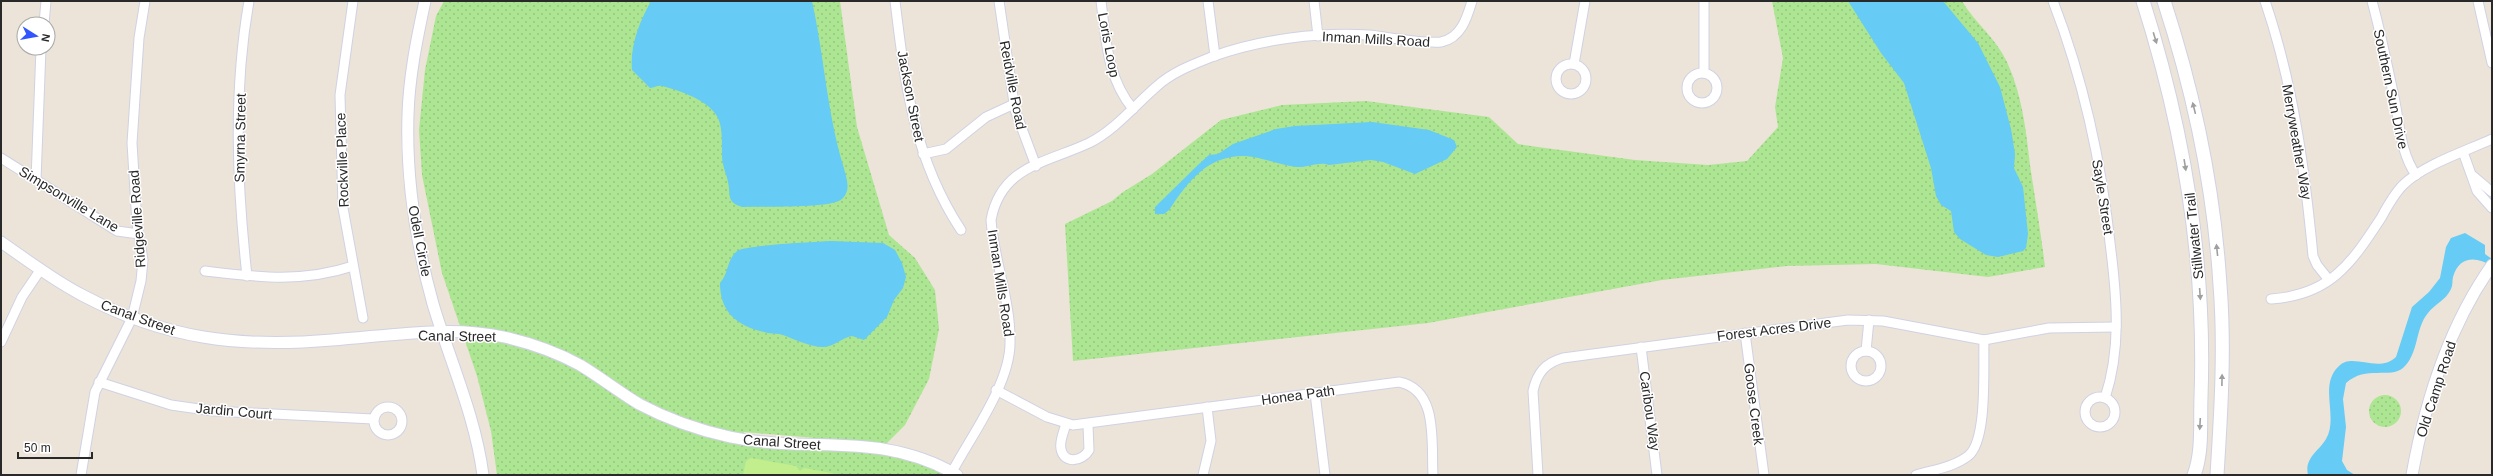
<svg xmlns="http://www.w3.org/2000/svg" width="2493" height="476" viewBox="0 0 2493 476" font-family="Arial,sans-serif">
<defs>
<pattern id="green-dots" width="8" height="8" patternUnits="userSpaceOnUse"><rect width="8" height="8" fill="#ade692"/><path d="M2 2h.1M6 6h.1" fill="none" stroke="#95c57e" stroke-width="1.8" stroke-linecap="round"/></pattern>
</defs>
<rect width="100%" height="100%" fill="#ece4d9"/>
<g fill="url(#green-dots)">
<polygon points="444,1 840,1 857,127 889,235 915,258 935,290 939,329 929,379 905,425 886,444 744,432 738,444 788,450 874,451 921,463 946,475 497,475 491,431 477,376 442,273 422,175 419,130 425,70 436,16"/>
<path d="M1772 1H1962C1975 23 1996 38 2007 62 2022 94 2026 130 2030 165 2035 199 2041 233 2045 267L1988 277 1876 264 1787 266 1662 280 1428 323 1073 361 1065 224 1112 201 1123 192 1152 174 1221 120 1282 105 1366 101 1489 117 1518 144 1538 147 1635 160 1708 165 1747 161 1778 127 1775 107 1783 58Z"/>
<circle cx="2385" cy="411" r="16"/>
</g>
<polygon fill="#c3ee8d" points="751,458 796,466 800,471 804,468 843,475 743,475 746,461"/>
<g fill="#66cbf5">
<path d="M651 1H812C824 55 827 112 843 165 846 177 852 190 842 199 832 209 761 206 743 207 726 203 731 195 728 182 727 176 724 170 723 164 720 148 726 124 713 111 702 98 678 90 662 86 657 85 655 88 650 88L632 70C630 45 639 23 651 1Z"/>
<polygon points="1848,1 1943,1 1978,43 2000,87 2011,129 2015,154 2014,168 2023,187 2028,234 2026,248 2023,251 1998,257 1986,255 1960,239 1954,232 1951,211 1941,205 1936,196 1931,168 1904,83 1881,53"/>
<path d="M1372 122 1429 130 1454 140 1457 147 1447 159 1415 174 1383 162 1371 160 1329 165C1319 161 1307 168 1297 167 1279 165 1262 157 1245 156 1207 155 1188 182 1169 210L1164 214H1155V207L1199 164 1209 155 1218 154 1233 144 1276 129 1295 126Z"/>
<path d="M2465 233 2485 245V254L2492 259V266C2476 256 2459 256 2453 277 2452 281 2453 285 2451 289 2446 300 2435 304 2428 313 2415 328 2419 354 2403 368 2390 379 2366 365 2346 383L2343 399 2346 427 2342 461 2347 470 2355 475H2308C2304 458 2319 451 2326 439 2339 417 2318 385 2339 366 2353 352 2378 374 2396 357L2412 307 2429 292 2440 278 2446 247 2451 238Z"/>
<path d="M830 241 883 243 895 250 902 263 906 277 903 288 894 300 887 317 864 340 852 336C842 338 833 347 824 347 814 348 793 339 783 335 778 333 773 334 768 333 739 327 720 314 720 283 729 273 726 261 737 251 745 245 815 242 830 241Z"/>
</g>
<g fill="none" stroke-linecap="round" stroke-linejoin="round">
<g stroke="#cfd2e3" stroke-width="11">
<g id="minor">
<polyline points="353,1 340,95 343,208 363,318"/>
<path d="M895 1C905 84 914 159 961 230"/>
<polyline points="999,1 1015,110 1036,166"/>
<path d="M1101 1C1106 39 1107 78 1133 109"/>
<polyline points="1208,1 1215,56"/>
<polyline points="1314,1 1318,36"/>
<path d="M2053 1C2084 81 2102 166 2111 251 2117 300 2121 350 2105 398"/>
<path d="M2265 1C2293 83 2305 170 2313 256L2317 265 2329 280"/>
<path d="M2372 1C2381 34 2388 68 2395 102 2400 127 2401 154 2416 175"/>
<polyline points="2478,1 2492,63"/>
<polyline points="44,24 46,1"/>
<polyline points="1574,64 1585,1"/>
<circle cx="1571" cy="79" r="15"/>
<polyline points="1704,73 1704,1"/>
<circle cx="1702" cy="88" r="15"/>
<polyline points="2463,152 2477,191 2492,208"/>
<polyline points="923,154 946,149 986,117 1014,104"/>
<polyline points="1,158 117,231 139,234"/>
<polyline points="2473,176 2492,192"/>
<polyline points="36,180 41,48"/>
<path d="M205 271C257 277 302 283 353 266"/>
<path d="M247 276C237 185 233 92 249 1"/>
<path d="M2271 299C2330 295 2351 264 2381 218 2387 207 2394 194 2403 185 2423 165 2466 151 2492 139"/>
<polyline points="1745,333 1764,475"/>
<polyline points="1,342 22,297 41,269"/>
<polyline points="1641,347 1657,475"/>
<polyline points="1866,351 1869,320"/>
<circle cx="1866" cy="366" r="15"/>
<polyline points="99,382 171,405 213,411 373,419"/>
<path d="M996 390 1047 417 1073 425 1399 382C1439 390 1431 443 1433 475"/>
<polyline points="1315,393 1325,475"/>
<circle cx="2100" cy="412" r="15"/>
<circle cx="388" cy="421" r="14"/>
<path d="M1066 424C1064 431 1059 442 1061 449 1064 465 1083 461 1089 450L1088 425"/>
<path d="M952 472C971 436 1010 384 1010 343 1011 301 994 261 991 220 1001 166 1046 163 1089 143 1115 130 1134 106 1156 87 1172 72 1194 64 1214 56 1262 39 1318 32 1369 35 1387 37 1426 44 1441 42 1461 38 1467 18 1472 1"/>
<polyline points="81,475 95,392 132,318 141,281 143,260 137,224 132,143 139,38 145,1"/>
<polyline points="1203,475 1211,441 1207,407"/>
<path d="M1538 475 1533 391C1537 373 1545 363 1563 358L1848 320 1883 321 1984 340 2049 328 2116 327"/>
<path d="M1916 475C1933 470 1954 467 1968 456 1988 441 1983 366 1984 340"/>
</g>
</g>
<g stroke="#cfd2e3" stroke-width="13">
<g id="tertiary">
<path d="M425 1C417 38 409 77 408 115 406 178 416 243 433 304 450 361 475 415 483 475"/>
<path d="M1 242C27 260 53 280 82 295 165 339 239 348 332 340 388 336 449 325 504 337 530 343 556 352 580 365 600 377 619 392 639 404 667 419 698 430 730 437 811 454 880 430 957 475"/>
<path d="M2412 475C2425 402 2449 326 2492 265"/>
</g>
</g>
<g stroke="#cfd2e3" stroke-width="15">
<g id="secondary">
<path d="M2143 1C2184 130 2206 262 2201 397 2200 422 2203 452 2194 475"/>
<path d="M2164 1C2194 93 2214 188 2220 285 2225 348 2221 412 2217 475"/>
</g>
</g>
<use href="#minor" stroke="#fff" stroke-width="9"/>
<use href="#tertiary" stroke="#fff" stroke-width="11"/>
<use href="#secondary" stroke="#fff" stroke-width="13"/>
</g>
<defs><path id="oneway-solid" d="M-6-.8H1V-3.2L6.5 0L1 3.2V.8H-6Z"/></defs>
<g fill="#9f9f9f">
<use href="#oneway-solid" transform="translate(2155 38) rotate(73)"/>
<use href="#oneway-solid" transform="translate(2194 108) rotate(-104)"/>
<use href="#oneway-solid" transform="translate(2185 165) rotate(81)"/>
<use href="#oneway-solid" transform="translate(2217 250) rotate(-96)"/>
<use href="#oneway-solid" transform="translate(2200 294) rotate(86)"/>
<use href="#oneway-solid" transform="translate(2222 380) rotate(-89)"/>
<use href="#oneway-solid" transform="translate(2200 424) rotate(93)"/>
</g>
<g text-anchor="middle" stroke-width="3" stroke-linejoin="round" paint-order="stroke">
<g font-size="14" fill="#292929" stroke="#fff">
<text transform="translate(1376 39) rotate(3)" y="5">Inman Mills Road</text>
<text transform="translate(1109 45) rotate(79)" y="5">Loris Loop</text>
<text transform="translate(1013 85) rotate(79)" y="5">Reidville Road</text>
<text transform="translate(2391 89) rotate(78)" y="5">Southern Sun Drive</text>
<text transform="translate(911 96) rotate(79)" y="5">Jackson Street</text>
<text transform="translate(240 138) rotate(-89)" y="5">Smyrna Street</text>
<text transform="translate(2297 142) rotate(80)" y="5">Merryweather Way</text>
<text transform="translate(342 160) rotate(-92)" y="5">Rockville Place</text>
<text transform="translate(2103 197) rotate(81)" y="5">Sayle Street</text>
<text transform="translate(69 199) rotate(31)" y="5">Simpsonville Lane</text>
<text transform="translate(137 219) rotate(-94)" y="5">Ridgeville Road</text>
<text transform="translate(2194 236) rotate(-96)" y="5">Stillwater Trail</text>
<text transform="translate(420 241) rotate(79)" y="5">Odell Circle</text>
<text transform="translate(1001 283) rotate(81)" y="5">Inman Mills Road</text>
<text transform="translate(138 317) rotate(20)" y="5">Canal Street</text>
<text transform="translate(1774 329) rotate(-7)" y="5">Forest Acres Drive</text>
<text transform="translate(457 336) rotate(1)" y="5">Canal Street</text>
<text transform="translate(2436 389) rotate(-72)" y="5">Old Camp Road</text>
<text transform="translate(1298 395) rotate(-8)" y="5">Honea Path</text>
<text transform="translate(1754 404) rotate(83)" y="5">Goose Creek</text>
<text transform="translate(234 411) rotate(5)" y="5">Jardin Court</text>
<text transform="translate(1650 411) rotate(82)" y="5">Caribou Way</text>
<text transform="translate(782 442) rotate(4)" y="5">Canal Street</text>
</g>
</g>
<rect width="2493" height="476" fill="none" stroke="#292929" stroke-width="4"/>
<g transform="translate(36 36) rotate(101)"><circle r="19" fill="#ffffff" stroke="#a9a9a9"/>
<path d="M0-3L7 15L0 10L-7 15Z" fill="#3355ff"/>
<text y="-6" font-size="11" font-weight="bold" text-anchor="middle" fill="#292929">N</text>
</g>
<path d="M18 452v6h74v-6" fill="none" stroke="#292929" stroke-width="2"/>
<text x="24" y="452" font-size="12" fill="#292929" stroke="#ffffff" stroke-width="3" paint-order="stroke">50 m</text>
</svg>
